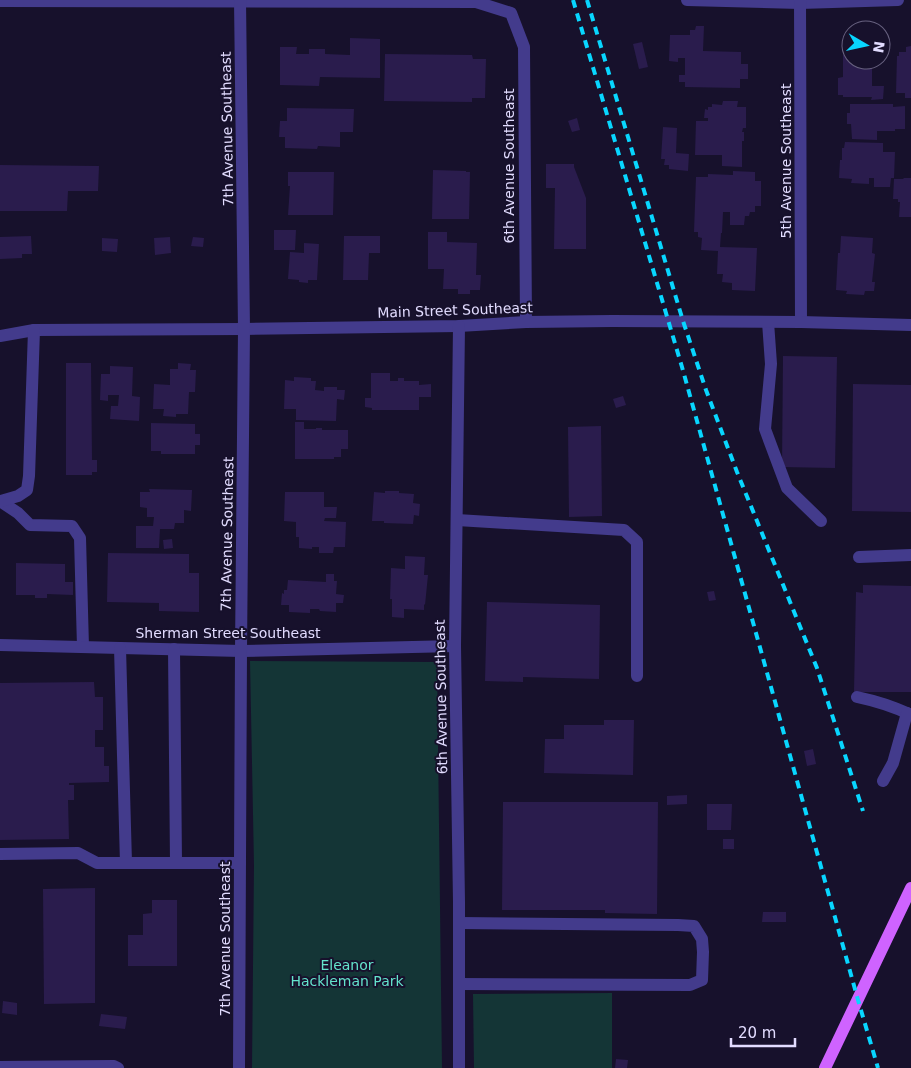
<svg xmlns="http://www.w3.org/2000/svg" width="911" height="1068" viewBox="0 0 911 1068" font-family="'DejaVu Sans',sans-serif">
<rect width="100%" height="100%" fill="#17112c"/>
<g fill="#143536">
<polygon points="250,661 437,662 442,1068 252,1068 254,865"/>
<polygon points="612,993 612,1068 474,1068 473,994"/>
</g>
<g fill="#2a1c4d">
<polygon points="696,26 704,26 703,51 741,52 741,64 748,64 748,79 740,79 740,88 685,87 685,82 679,82 679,75 685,75 685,58 678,58 678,62 669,61 670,35 690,35 690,30 695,30"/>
<polygon points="350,38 380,39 380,78 320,77 319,86 280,85 280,47 297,47 296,54 309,54 309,49 325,49 325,54 350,55"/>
<polygon points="642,42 648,67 639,69 633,44"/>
<polygon points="911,46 911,98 905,98 905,93 896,93 897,56 899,56 899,52 906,52 906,47"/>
<polygon points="385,54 472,55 473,59 486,59 485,98 472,98 472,102 384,101"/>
<polygon points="843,55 851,55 851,60 872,61 872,86 884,86 883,99 871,100 872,97 843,97 843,95 838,95 838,78 843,77"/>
<polygon points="723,101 738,101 737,107 746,107 746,128 743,128 742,132 744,132 744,141 742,141 742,167 722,166 722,155 695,155 696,121 708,121 708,118 704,118 705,109 708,110 708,107 712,107 712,104 722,105"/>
<polygon points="850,104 893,104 893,107 905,106 905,129 895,129 895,131 877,131 877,140 852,139 851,124 847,124 847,113 850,113"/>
<polygon points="287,108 354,109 353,132 340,132 340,147 318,146 317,149 285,148 285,137 279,137 280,121 287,121"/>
<polygon points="577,118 580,130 572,132 568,121"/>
<polygon points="663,127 677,128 676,153 689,154 688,171 669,169 669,165 664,165 665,159 661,159"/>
<polygon points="845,142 883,143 883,152 895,152 894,178 891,178 890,187 874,187 874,178 869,178 869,184 851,183 852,179 839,178 840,160 842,160 842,148 844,148"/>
<polygon points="546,164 574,164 574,167 586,198 586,249 554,249 555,188 546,188"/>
<polygon points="0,165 99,166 98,191 68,191 67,211 0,211"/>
<polygon points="433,170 466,171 466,172 470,172 469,219 432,219"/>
<polygon points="733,171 755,172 755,181 761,181 761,206 755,206 755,212 750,212 749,216 745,216 744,225 730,225 730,212 723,212 722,233 721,233 720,247 757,248 755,291 732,290 732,283 722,282 723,274 717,274 718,251 701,250 702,238 698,237 698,232 694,232 696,177 708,177 708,174 733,175"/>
<polygon points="288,172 334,172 333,215 288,215 290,186 288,186"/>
<polygon points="904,178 911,178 911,217 899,217 900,202 898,202 898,199 893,199 894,179 903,179"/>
<polygon points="274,230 296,230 295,250 274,250"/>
<polygon points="428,232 447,232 447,242 477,243 476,275 481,275 480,290 470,290 470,294 458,294 458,289 443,289 444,269 428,269"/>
<polygon points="31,236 32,254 22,254 22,258 0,259 0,237"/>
<polygon points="344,236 380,236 380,253 369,253 368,280 343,280"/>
<polygon points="841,236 873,238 872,253 875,254 872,282 875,282 874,291 865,291 864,295 846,294 847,291 836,290 838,253 840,253"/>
<polygon points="170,237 171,253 155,255 154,238"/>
<polygon points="193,237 204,238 203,247 191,246"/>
<polygon points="102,238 118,239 117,252 102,251"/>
<polygon points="304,243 319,244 317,280 308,280 308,283 299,282 299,280 288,279 290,252 304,253"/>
<polygon points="783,356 837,357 835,468 782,467"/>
<polygon points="66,363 91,363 92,460 97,460 97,472 92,472 92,475 66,475"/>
<polygon points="178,363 191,364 190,370 196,370 195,392 189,392 188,414 176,414 176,417 163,416 164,409 153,409 154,384 170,385 170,369 178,369"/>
<polygon points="110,366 133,367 132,396 140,397 139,421 110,419 111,406 118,406 119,395 108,395 108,401 100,400 101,374 110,374"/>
<polygon points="371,373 390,373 390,381 398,381 398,378 404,378 404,381 419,381 419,385 431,384 431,397 419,397 419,410 372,410 372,408 365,407 365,398 371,398"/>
<polygon points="294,377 311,378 311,381 316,381 315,390 324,391 324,387 337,387 337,390 345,390 344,400 337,399 336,421 296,420 296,409 284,409 285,380 294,381"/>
<polygon points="853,384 911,385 911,512 852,511"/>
<polygon points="623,396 626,405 616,408 613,399"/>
<polygon points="295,422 304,422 304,429 316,429 316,428 322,428 322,430 348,430 348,449 341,449 341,457 334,457 334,459 295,459"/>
<polygon points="151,423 195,424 195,434 200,434 200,445 195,445 195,454 161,454 161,451 151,451"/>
<polygon points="601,426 602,516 569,517 568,427"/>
<polygon points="149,489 192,490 191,511 184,510 184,523 175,523 174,529 160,529 159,548 136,548 136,526 153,526 154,517 147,517 147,508 140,507 140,492 150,492"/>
<polygon points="385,491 399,491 399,493 414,494 413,503 420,504 419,516 414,515 413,524 384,523 384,521 372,521 374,492 385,493"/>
<polygon points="285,492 324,492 324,507 337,507 336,518 325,518 324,521 346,522 345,547 334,547 333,553 319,553 319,547 312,547 312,549 299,548 299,537 296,537 296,522 284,521"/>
<polygon points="172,539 173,548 164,549 163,540"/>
<polygon points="108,553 189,554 189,573 199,573 199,612 159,611 159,603 107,602"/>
<polygon points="405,556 425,557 424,575 428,575 425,605 424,604 424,610 404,609 404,618 392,617 392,599 390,599 391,568 405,569"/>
<polygon points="16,563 65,564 65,582 73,582 73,595 47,594 47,598 35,598 35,595 16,595"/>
<polygon points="326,574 334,574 334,581 337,581 336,594 344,595 343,603 336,603 336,612 320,611 319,609 310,609 310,613 289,612 289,605 281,605 282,593 284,594 284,590 287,590 288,580 326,582"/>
<polygon points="863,585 911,586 911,692 854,692 856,592 863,593"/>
<polygon points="714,591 716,600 709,601 707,592"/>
<polygon points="487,602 600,605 599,679 523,677 523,682 485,681"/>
<polygon points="94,682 95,697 103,697 103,730 95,730 95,747 104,747 104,766 109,766 109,782 69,783 69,785 74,785 74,800 68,800 69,839 0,840 0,683"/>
<polygon points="604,720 634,720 633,775 544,773 545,739 564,739 564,725 604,725"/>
<polygon points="813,749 816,764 807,766 804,751"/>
<polygon points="687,795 687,804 667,805 667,796"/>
<polygon points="503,802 658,802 657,914 605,913 605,910 502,910"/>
<polygon points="707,804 732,804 731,830 707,830"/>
<rect x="723" y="839" width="11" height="10"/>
<polygon points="95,888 95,1003 44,1004 43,889"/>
<polygon points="152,900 177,900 177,966 128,966 128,935 143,935 143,914 152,913"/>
<polygon points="763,912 786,912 786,922 762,922"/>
<polygon points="3,1001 17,1003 17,1015 2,1013"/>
<polygon points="101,1014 127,1017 125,1029 99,1026"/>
<polygon points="616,1059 628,1060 627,1068 615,1068"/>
</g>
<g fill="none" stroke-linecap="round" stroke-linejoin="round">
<g stroke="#433b8c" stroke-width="12">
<polyline points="687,0 800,3 898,0"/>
<polyline points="800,0 801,322"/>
<polyline points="0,1 476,2 511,13 524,47 526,322"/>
<polyline points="768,322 771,364 765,429 787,488 821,521"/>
<polyline points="0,336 34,330 244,329 459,326 526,322 612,321 801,322 911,325"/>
<polyline points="0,501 18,513 30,525 72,526 80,538 83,647"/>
<polyline points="1,501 18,496 27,490 29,476 34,330"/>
<polyline points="457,520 624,530 637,542 637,676"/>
<polyline points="859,557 911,555"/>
<polyline points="0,645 241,651 455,646"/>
<polyline points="120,648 126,863"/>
<polyline points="174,649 176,863"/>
<path d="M857 697C876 701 893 706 911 715"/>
<polyline points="883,781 893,763 907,713"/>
<polyline points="0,854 78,853 97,863 240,863"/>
<polyline points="459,984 690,985 702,980 703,952 702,939 694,926 678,925 459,923"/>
<polyline points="0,1067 114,1066 118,1068"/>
<polyline points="239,1068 241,651 244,329 240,0"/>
<polyline points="459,1068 459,902 455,646 459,326"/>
</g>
<polyline stroke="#cf63ff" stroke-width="12" points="825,1068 911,888"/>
<g stroke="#08d6ff" stroke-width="4" stroke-dasharray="8 6" stroke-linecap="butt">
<polyline points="573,0 682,367 858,1000 878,1068"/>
<polyline points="587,0 683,321 706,390 737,472 817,668 863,811"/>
</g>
</g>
<g text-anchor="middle" stroke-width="4" stroke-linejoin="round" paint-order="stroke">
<g font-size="14" fill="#e2dcff" stroke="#17112c">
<text transform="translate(227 129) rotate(-91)" y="5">7th Avenue Southeast</text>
<text transform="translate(786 161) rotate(-90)" y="5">5th Avenue Southeast</text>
<text transform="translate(509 166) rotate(-90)" y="5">6th Avenue Southeast</text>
<text transform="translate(455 310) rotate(-2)" y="5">Main Street Southeast</text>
<text transform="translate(227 534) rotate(-89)" y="5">7th Avenue Southeast</text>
<text x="228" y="638">Sherman Street Southeast</text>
<text transform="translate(441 697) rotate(-91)" y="5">6th Avenue Southeast</text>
<text transform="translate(225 939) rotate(-90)" y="5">7th Avenue Southeast</text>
</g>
<g font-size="14" fill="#64e3cc" stroke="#17112c">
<text x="347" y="970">Eleanor<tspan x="347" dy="16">Hackleman Park</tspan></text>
</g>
</g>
<g transform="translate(866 45) rotate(99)"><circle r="24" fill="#17112c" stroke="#686280"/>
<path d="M0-4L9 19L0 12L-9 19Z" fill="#08d6ff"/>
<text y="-8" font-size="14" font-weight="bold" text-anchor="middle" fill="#e2dcff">N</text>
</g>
<path d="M731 1038v8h64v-8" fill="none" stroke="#e2dcff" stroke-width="2.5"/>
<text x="738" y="1038" font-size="15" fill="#e2dcff" stroke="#17112c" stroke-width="4" paint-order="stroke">20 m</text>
</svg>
